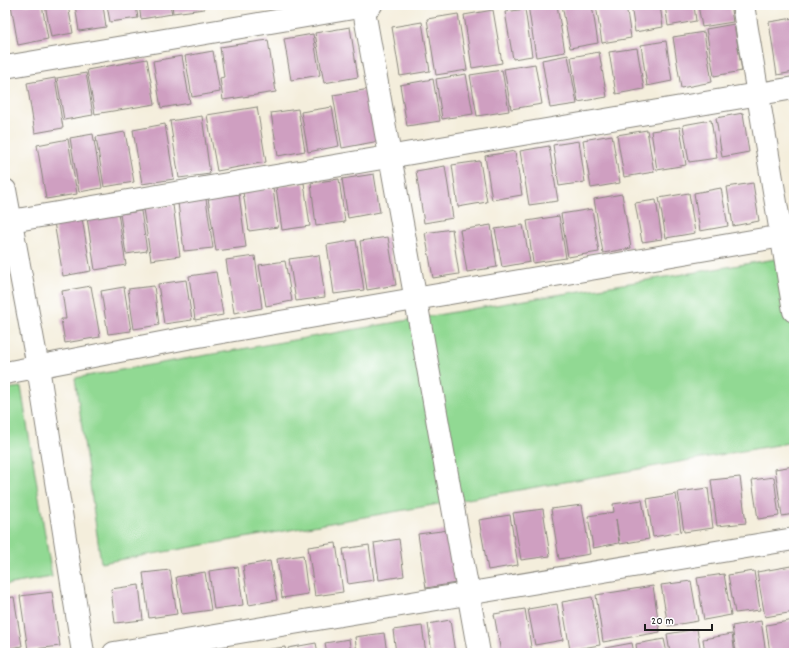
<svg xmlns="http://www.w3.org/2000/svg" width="799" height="658" viewBox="0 0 799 658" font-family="Dekko,sans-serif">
<rect width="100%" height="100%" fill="#fff"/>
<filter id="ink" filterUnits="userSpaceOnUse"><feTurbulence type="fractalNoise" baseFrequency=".025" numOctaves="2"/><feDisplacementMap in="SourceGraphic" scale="8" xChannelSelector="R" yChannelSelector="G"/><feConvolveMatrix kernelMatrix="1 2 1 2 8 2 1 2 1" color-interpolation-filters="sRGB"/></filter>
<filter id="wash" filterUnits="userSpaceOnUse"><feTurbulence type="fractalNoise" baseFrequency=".012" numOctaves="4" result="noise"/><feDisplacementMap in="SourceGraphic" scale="16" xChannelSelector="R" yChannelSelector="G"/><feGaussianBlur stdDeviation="0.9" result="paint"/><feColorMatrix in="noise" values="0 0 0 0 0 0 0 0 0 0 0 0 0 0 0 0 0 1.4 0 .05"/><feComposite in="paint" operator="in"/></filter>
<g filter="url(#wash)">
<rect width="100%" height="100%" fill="#f4eedc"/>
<g fill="#91d993" stroke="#567a58">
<polygon points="794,256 794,442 101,563 75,378 489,306"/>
<polygon points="21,387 52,577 5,585 5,389"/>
</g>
<g id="blocks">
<g fill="#cf9fc1">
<polygon points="11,5 42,5 48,39 18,45"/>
<polygon points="45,5 68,5 73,33 51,37"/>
<polygon points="75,5 103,5 106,27 79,31"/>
<polygon points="107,5 136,5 138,18 110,22"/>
<polygon points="139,5 170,5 172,14 141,19"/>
<polygon points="172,5 204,5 204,9 173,13"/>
<polygon points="528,5 557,5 565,52 536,57"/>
<polygon points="562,5 592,5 598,43 570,48"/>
<polygon points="596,5 626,5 631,38 602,43"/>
<polygon points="631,5 660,5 663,27 635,32"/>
<polygon points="665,5 694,5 696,21 668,26"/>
<polygon points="698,5 730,5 733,22 702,27"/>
<polygon points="525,9 532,56 513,59 505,12"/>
<polygon points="493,10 502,63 472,68 464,15"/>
<polygon points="458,14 467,70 436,75 427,19"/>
<polygon points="794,18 794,72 777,75 769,22"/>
<polygon points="422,22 430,71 400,76 392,27"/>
<polygon points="734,24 742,71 714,76 706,29"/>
<polygon points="350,27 358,77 324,83 315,33"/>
<polygon points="704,32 712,82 681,88 673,37"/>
<polygon points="313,34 320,75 291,80 284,39"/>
<polygon points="268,40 276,92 223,100 220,78 224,77 220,47"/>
<polygon points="666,41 672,81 647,86 641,45"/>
<polygon points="637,48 644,89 616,94 609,52"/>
<polygon points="213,51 220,92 192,97 185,56"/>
<polygon points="599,52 607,97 578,102 571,57"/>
<polygon points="568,55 577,104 550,108 542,60"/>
<polygon points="182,56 190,103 161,108 153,61"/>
<polygon points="147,59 155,104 95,114 87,70"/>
<polygon points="535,64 542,104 511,109 504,69"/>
<polygon points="502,70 509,111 477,116 470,75"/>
<polygon points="86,73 93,115 64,120 57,78"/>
<polygon points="466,74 473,114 442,119 436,79"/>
<polygon points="55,78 63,128 35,133 27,83"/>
<polygon points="433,79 440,121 407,126 400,85"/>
<polygon points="370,89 379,141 342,148 333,95"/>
<polygon points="257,107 266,162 217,171 207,115"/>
<polygon points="332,107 339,146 308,152 301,112"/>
<polygon points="298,109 305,151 278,156 271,113"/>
<polygon points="791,109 794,109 794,123 793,123"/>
<polygon points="743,113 749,152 722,157 716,118"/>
<polygon points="202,116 210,174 179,178 170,121"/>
<polygon points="711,120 717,158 689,162 683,125"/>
<polygon points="165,124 174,179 142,184 133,130"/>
<polygon points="680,127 686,165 657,170 651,131"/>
<polygon points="647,130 654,172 624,177 617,135"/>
<polygon points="125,132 134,182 104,187 96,137"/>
<polygon points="93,134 102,188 79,192 70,138"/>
<polygon points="612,135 620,183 591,188 583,140"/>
<polygon points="68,139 77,194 46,199 37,145"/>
<polygon points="579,141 585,182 559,186 553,145"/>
<polygon points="549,146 558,201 529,205 520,151"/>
<polygon points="515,151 522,195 492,200 485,156"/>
<polygon points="480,161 487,202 458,207 452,165"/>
<polygon points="445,166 453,218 424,223 416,171"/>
<polygon points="374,174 380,212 348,218 342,179"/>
<polygon points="339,179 345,222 316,226 311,183"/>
<polygon points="304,183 310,226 282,230 276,187"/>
<polygon points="753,183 759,221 733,226 727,187"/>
<polygon points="273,188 278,227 249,231 243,192"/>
<polygon points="721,188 728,226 700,231 694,193"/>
<polygon points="689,193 695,233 666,238 659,198"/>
<polygon points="239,194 246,247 216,251 208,198"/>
<polygon points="622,194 631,248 603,253 594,199"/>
<polygon points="206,199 213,248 184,251 178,203"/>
<polygon points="656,200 662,239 642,242 635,203"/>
<polygon points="173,205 180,256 151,260 143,209"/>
<polygon points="592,209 599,252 568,257 561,214"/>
<polygon points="141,211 147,251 126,254 120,214"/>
<polygon points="118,213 126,265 95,270 87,218"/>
<polygon points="559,216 566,258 533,263 527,221"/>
<polygon points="82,218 91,271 63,276 54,222"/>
<polygon points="491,225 497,267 467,272 460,230"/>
<polygon points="523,225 530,262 502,267 495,229"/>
<polygon points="452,229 459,274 433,278 425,233"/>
<polygon points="388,237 396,285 367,290 360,241"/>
<polygon points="356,240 364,290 334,294 327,245"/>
<polygon points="319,255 325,297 296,301 289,259"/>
<polygon points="255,256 262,308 234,313 226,260"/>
<polygon points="285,261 292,301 266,306 259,265"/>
<polygon points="216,272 223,315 195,320 189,276"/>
<polygon points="186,280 192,320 164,324 158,284"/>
<polygon points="91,286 100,337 65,343 61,319 66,319 62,291"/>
<polygon points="154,286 159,325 134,329 128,289"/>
<polygon points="124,287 131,331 108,334 101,291"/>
<polygon points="794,466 794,514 782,516 775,469"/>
<polygon points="740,477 746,523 717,526 711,480"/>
<polygon points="774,477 779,516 758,519 752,480"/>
<polygon points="708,488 713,528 684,532 678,492"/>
<polygon points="676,494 681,532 653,537 647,499"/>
<polygon points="642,500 649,539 620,544 616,519 619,543 593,548 588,516 614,512 613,504"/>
<polygon points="582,505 590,554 559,559 551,509"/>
<polygon points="543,509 550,556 521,560 513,513"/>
<polygon points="510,515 518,565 488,570 479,520"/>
<polygon points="449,530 456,583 426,588 418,534"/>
<polygon points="399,539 404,576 379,580 374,543"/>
<polygon points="336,543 343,592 315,596 308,547"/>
<polygon points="369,545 374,580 348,584 343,549"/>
<polygon points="303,555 308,594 282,598 277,559"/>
<polygon points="270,561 277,600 249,605 243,566"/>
<polygon points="791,566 794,583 794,612 765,617 757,572"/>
<polygon points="238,567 243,605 214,609 209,571"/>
<polygon points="170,570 177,614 149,618 143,573"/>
<polygon points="754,571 760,610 735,613 728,575"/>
<polygon points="205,572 211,610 182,614 176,577"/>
<polygon points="724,574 731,615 704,620 697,578"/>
<polygon points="691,581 698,621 668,626 661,585"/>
<polygon points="139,585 143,620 115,623 111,589"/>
<polygon points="653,586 660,632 603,642 596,595"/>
<polygon points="52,592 60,646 28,650 20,596"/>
<polygon points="14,597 22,646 5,649 5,598"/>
<polygon points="592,597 600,645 570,650 562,602"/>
<polygon points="557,604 563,640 535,645 528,609"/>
<polygon points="525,609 532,653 501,653 494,614"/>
<polygon points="450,620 455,653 432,653 428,624"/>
<polygon points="794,620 794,653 770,653 766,625"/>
<polygon points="761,621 766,653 736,653 732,626"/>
<polygon points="422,626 426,653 396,653 393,630"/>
<polygon points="697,629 701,653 670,653 667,634"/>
<polygon points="384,633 387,653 357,653 355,637"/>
<polygon points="732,634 735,653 705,653 703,639"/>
<polygon points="349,639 351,653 327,653 325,643"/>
<polygon points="664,639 667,653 637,653 636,644"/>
<polygon points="316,643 318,653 289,653 288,648"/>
<polygon points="632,643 634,653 606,653 605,648"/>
<polygon points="285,647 286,653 257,653 257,651"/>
<polygon points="597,650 597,653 584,653 584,652"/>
</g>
</g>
</g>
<g filter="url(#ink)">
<use href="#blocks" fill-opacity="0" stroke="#88857c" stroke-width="1"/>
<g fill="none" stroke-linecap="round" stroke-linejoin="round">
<g stroke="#88857c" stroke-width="24">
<g id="minor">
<polyline points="363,5 479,653"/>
<polyline points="743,5 794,311"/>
<polyline points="5,67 371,5"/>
<polyline points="5,190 38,367 83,653"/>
<polyline points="5,222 794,88"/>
<polyline points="5,373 187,338 794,234"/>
<polyline points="114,653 794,539"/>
</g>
</g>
<use href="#minor" stroke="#fff" stroke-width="22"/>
</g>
</g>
<rect width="799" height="658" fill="none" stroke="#fff" stroke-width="20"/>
<path d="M645 624v6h67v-6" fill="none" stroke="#1c1c1c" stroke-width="2"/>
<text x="651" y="624" font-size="12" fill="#1c1c1c" stroke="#ffffff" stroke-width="3" paint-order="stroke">20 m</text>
</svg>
